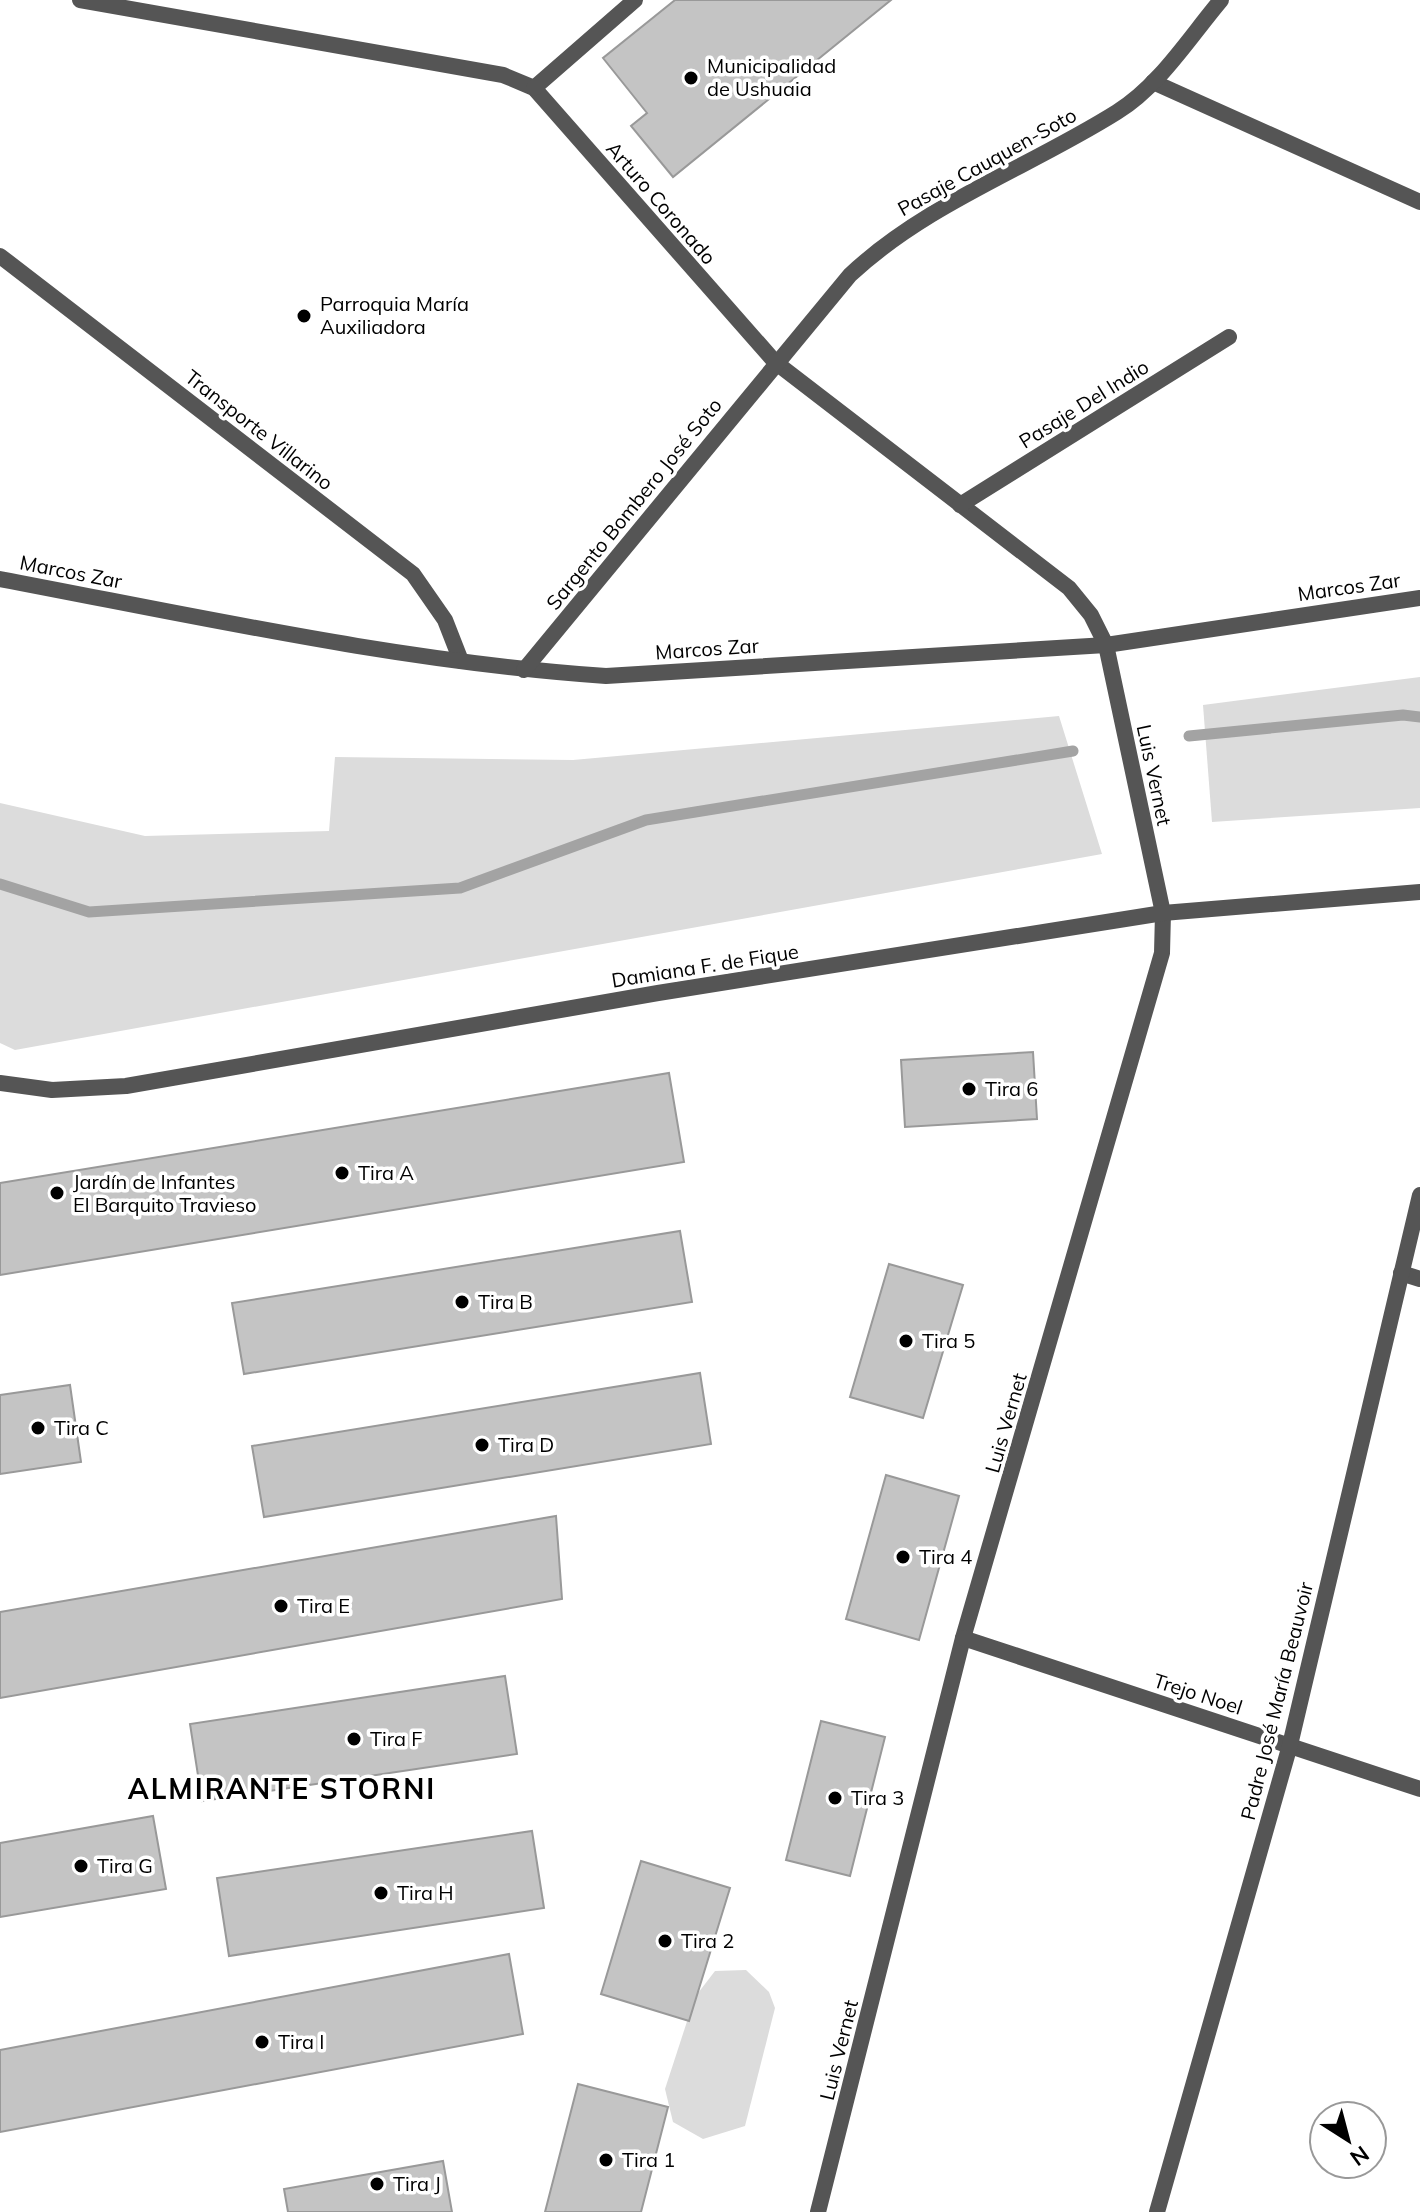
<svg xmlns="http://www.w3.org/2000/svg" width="1420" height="2212" viewBox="0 0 1420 2212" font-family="Mulish,sans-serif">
<rect width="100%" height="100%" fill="#fff"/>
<g fill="#dcdcdc">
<polygon points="1420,677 1420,808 1212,822 1203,705"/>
<polygon points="1059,716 1102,854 15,1050 0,1043 0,803 145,836 329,831 335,757 573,760"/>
<polygon points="746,1970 769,1992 775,2008 745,2126 703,2139 673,2122 665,2089 695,1997 715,1971"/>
</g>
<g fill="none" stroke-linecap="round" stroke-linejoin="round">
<g stroke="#a3a3a3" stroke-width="11">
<polyline points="1189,736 1403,715 1420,717"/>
<polyline points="0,884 89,912 460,888 646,820 1073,751"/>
</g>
</g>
<g fill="#c4c4c4" stroke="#999" stroke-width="2">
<polygon points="675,0 891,0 673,177 631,126 647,113 603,58"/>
<polygon points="1033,1052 1037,1119 905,1127 901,1060"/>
<polygon points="669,1073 684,1162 0,1275 0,1183"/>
<polygon points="680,1231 692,1302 244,1374 232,1303"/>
<polygon points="889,1264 963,1285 923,1418 850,1397"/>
<polygon points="700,1373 711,1444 264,1517 252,1446"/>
<polygon points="70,1385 81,1462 0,1474 0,1395"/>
<polygon points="886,1475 959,1496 919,1640 846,1619"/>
<polygon points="556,1516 562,1599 0,1698 0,1612"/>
<polygon points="505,1676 517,1754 202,1801 190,1724"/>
<polygon points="821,1721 885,1737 850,1876 786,1860"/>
<polygon points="153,1816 166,1889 0,1917 0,1843"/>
<polygon points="532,1831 544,1908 229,1956 217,1878"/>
<polygon points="641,1861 730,1888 689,2021 601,1994"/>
<polygon points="509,1954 523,2034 0,2132 0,2050"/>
<polygon points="578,2084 668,2107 641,2212 545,2212"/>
<polygon points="443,2161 452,2212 288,2212 284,2189"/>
</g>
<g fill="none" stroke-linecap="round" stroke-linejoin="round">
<g stroke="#555" stroke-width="16">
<polyline points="80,0 503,75 534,88 775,362 1069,588 1091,615 1106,645 1163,913 1162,953 963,1638 818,2212"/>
<polyline points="1153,82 1420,202"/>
<polyline points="534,88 635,0"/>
<polyline points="0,256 413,574 445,620 461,661"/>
<polyline points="960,505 1229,337"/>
<path d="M0 579C201 617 402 662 606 676L1106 645 1420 598"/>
<path d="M524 670 850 275C927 203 1028 168 1117 112 1159 86 1189 38 1221 0"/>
<polyline points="0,1083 52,1090 126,1086 658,993 1163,913 1420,892"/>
<polyline points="1401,1273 1420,1279"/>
<polyline points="963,1638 1420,1789"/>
<polyline points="1157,2212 1290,1745 1420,1195"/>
</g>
</g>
<g fill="#000" stroke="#fff" stroke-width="3">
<circle cx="691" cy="78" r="8"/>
<circle cx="304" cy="316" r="8"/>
<circle cx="969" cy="1089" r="8"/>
<circle cx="342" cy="1173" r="8"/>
<circle cx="57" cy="1193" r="8"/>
<circle cx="462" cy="1302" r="8"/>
<circle cx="906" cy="1341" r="8"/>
<circle cx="38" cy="1428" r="8"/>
<circle cx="482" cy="1445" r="8"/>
<circle cx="903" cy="1557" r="8"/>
<circle cx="281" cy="1606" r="8"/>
<circle cx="354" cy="1739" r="8"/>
<circle cx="835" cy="1798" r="8"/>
<circle cx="81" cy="1866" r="8"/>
<circle cx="381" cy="1893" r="8"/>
<circle cx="665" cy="1941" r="8"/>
<circle cx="262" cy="2042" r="8"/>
<circle cx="606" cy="2160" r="8"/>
<circle cx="377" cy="2184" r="8"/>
</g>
<g text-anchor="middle" stroke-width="7" stroke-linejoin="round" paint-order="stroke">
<g font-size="20" fill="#000" stroke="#fff" text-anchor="start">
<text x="707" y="73">Municipalidad<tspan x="707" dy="23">de Ushuaia</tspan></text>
<text x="320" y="311">Parroquia María<tspan x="320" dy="23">Auxiliadora</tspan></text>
<text x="985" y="1096">Tira 6</text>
<text x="358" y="1180">Tira A</text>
<text x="73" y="1189">Jardín de Infantes<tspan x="73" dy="23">El Barquito Travieso</tspan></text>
<text x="478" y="1309">Tira B</text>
<text x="922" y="1348">Tira 5</text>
<text x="54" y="1435">Tira C</text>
<text x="498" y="1452">Tira D</text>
<text x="919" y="1564">Tira 4</text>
<text x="297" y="1613">Tira E</text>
<text x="370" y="1746">Tira F</text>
<text x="851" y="1805">Tira 3</text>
<text x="97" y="1873">Tira G</text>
<text x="397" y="1900">Tira H</text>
<text x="681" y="1948">Tira 2</text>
<text x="278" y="2049">Tira I</text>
<text x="622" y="2167">Tira 1</text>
<text x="393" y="2191">Tira J</text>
</g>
<g font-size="20" fill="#000" stroke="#fff">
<text transform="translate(987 162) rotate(-29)" y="7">Pasaje Cauquen-Soto</text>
<text transform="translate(661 203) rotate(49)" y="7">Arturo Coronado</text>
<text transform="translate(1084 404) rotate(-32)" y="7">Pasaje Del Indio</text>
<text transform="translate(259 430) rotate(38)" y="7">Transporte Villarino</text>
<text transform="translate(634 504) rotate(-51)" y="7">Sargento Bombero José Soto</text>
<text transform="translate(71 572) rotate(11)" y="7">Marcos Zar</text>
<text transform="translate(1349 587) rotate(-8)" y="7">Marcos Zar</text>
<text transform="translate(707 649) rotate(-4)" y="7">Marcos Zar</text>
<text transform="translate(1154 775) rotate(78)" y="7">Luis Vernet</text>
<text transform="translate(705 966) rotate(-9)" y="7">Damiana F. de Fique</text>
<text transform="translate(1006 1423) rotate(-74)" y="7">Luis Vernet</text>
<text transform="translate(1198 1694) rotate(18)" y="7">Trejo Noel</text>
<text transform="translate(1277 1701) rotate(-76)" y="7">Padre José María Beauvoir</text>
<text transform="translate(839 2050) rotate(-76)" y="7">Luis Vernet</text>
</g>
<g font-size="28" font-weight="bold" letter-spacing="2" fill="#000" stroke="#fff">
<text x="282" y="1799">ALMIRANTE STORNI</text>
</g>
</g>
<g transform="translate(1348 2140) rotate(144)"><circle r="38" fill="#ffffff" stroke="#999999" stroke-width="2"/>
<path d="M0-6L14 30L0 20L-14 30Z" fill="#000000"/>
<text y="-12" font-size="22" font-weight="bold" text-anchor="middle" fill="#000000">N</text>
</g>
</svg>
